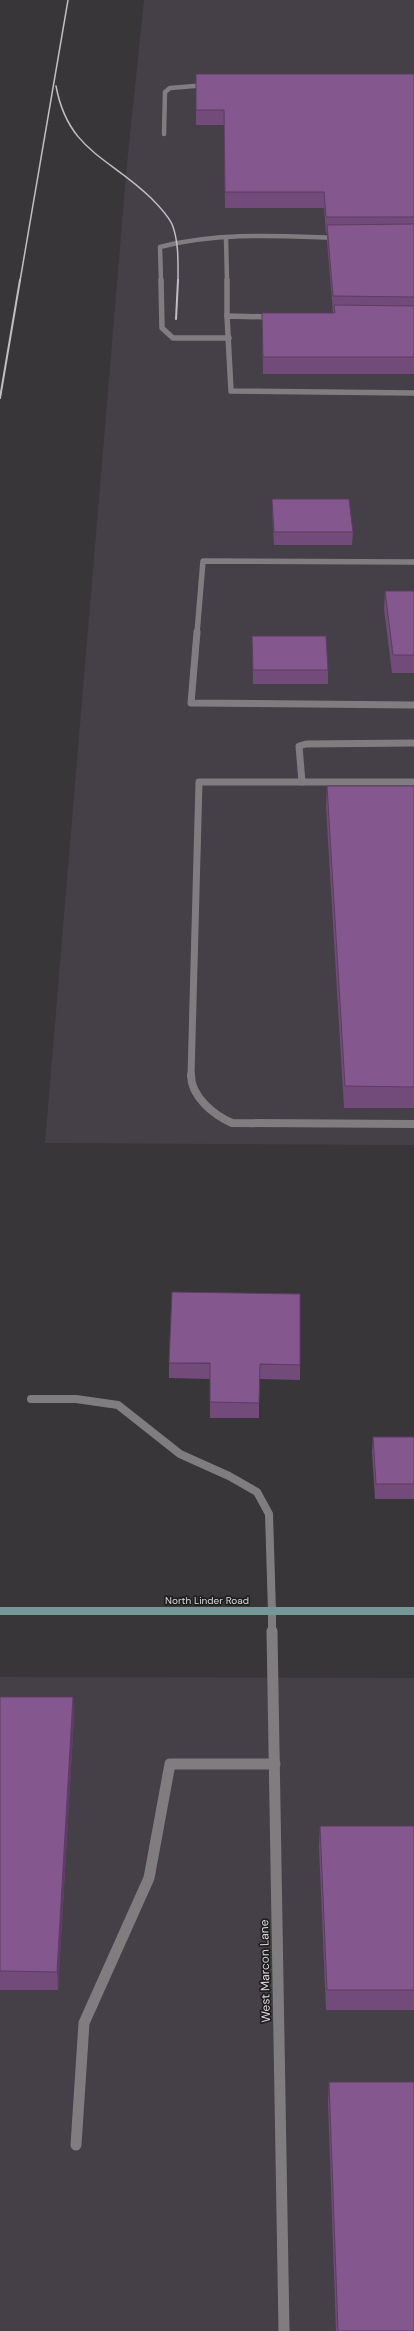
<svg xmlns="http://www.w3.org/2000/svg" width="414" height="2331" viewBox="0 0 414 2331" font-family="'DM Sans',sans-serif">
<rect width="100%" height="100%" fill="#383639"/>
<g fill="#453f47">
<polygon points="144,0 414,0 414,1145 45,1143 127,164"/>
<polygon points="0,1677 414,1678 414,2331 0,2331"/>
</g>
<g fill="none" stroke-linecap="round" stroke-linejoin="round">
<g stroke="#807d80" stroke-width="4.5">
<polyline points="164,134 165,92 170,88 207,85"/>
<polyline points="226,237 227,281"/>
<path d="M161 281 160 247C219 232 277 236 337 238"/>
</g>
<g stroke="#807d80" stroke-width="5.5">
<polyline points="161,280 162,328 173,338 229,338"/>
<polyline points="227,280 227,316"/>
<polyline points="271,317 227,316 231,391 414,393"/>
<polyline points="197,633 203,561 414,562"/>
</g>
<g stroke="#807d80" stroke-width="7">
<polyline points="197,632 191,703 414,705"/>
<polyline points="302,782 299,746 306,744 414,743"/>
<polyline points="191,1076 199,782 414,782"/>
</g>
<g stroke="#807d80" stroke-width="8">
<path d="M191 1075C191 1097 214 1115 232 1123L414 1124"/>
<polyline points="31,1399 76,1399 118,1405 180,1454 229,1476 257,1492 269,1514 272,1611"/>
</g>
<polyline stroke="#807d80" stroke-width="11" points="76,2145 84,2023 149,1878 170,1764 275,1764"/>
<polyline stroke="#807d80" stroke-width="8" points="272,1611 272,1632"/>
<polyline stroke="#807d80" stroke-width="11" points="272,1631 284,2331"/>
<polyline stroke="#759798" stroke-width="8" points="0,1611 414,1611"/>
<g stroke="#c1bfc1" stroke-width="1.5">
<path d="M56 86C68 151 109 157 151 198 158 205 167 214 172 224 179 242 178 262 178 281"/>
<polyline points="20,281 68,0"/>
</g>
<g stroke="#c1bfc1" stroke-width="2">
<polyline points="176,319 178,280"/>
<polyline points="0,398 20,280"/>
</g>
</g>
<g fill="#724b7a">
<polygon points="196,74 414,74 414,374 263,374 262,329 262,313 333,313 327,241 327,233 326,233 324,208 225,208 224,125 196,125"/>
<polygon points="272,499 353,532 352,545 274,545 272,512"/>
<polygon points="385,591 414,591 414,673 392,673 384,609"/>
<polygon points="252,636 328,670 328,684 253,684"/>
<polygon points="327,786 414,786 414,1108 344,1108 326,806"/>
<polygon points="169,1363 300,1365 300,1380 259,1379 259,1418 210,1418 210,1379 169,1378"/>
<polygon points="373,1437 414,1437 414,1499 375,1499 372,1452"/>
<polygon points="0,1697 73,1697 74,1716 58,1990 0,1990"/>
<polygon points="320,1826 414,1826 414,2010 326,2010 319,1847"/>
<polygon points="329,2082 414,2331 336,2331 328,2102"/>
</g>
<polygon fill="#5c3d63" points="73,1697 74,1716 58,1990 57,1972"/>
<g fill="#84578e" stroke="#5c3d63">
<polygon points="196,74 414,74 414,217 326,217 324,192 225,192 224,110 196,110"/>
<polygon points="414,224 414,297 333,296 327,225"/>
<polygon points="334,305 414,306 414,357 263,357 262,313 335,313"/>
<polygon points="272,499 349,499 353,532 274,532"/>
<polygon points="385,591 414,591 414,655 393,655"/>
<polygon points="252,636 326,636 328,670 253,670"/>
<polygon points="327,786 414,786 414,1087 345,1086"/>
<polygon points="172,1292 300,1294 300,1365 260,1364 259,1403 210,1402 210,1363 169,1363"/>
<polygon points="373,1437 414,1437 414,1484 376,1484"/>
<polygon points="0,1697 73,1697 57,1972 0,1971"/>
<polygon points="320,1826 414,1826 414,1990 327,1990"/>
<polygon points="329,2082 414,2082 414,2331 338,2331"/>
</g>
<g text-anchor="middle" stroke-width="3.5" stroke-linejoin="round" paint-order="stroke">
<g font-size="10" fill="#dbd9db" stroke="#1f1e1f">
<text x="207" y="1604">North Linder Road</text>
</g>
<g font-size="12" fill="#dbd9db" stroke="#1f1e1f">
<text transform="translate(265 1971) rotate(-91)" y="4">West Marcon Lane</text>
</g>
</g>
</svg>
